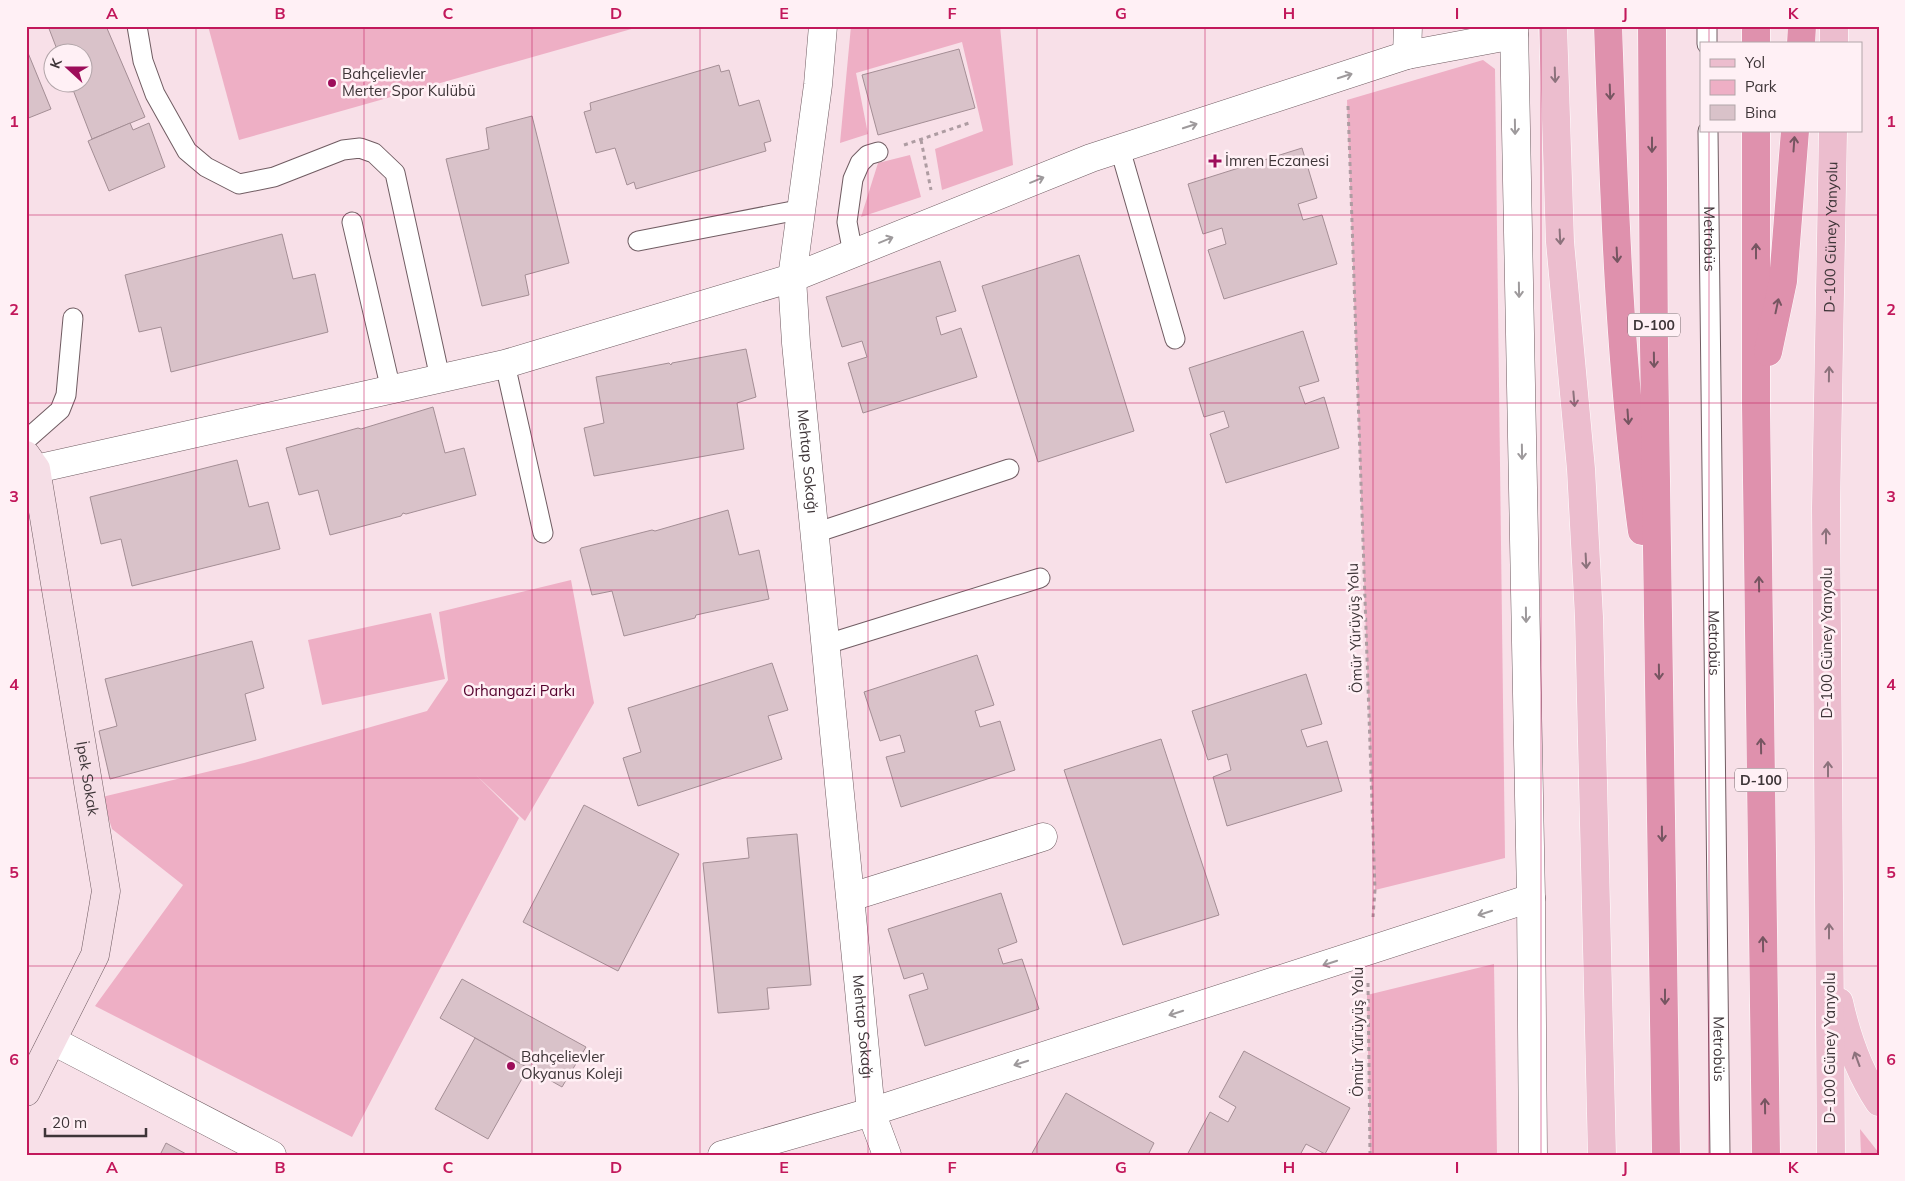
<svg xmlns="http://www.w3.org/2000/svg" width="1905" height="1181" viewBox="0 0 1905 1181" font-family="Mulish,sans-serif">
<rect width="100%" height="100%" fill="#f8e0e8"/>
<g fill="#eeafc5">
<polygon points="208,26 642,26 239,140"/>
<polygon points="851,26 1000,26 1013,165 942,190 935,149 983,131 962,42 856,73 868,134 840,143"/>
<polygon points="1483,60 1495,69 1505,858 1375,890 1347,100"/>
<polygon points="910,155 921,197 861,217 878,163"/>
<polygon points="571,580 594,703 525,821 476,775 519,818 352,1137 95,1006 183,885 112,829 102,797 244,763 427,711 448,680 439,612"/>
<polygon points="431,613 445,679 322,705 308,640"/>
<polygon points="1494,964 1497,1155 1370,1155 1367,995"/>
<polygon points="1860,1129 1879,1153 1879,1155 1861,1155"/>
</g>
<g fill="#d9c2c9" stroke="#a48e95">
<polygon points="48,26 106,26 145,117 92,139 70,82 82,82 82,52 58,52"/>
<polygon points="26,48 51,109 26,119"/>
<polygon points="959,49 975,108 878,135 862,75"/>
<polygon points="719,65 721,72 729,70 739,106 759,100 771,141 764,143 766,151 636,189 634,182 627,185 615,148 596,153 584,112 591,110 590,103"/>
<polygon points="532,116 569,263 525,275 529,295 482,306 446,159 489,149 486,128"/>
<polygon points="130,123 133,130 149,123 165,167 109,191 88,141"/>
<polygon points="1302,148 1317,198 1298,204 1303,220 1322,215 1337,264 1224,299 1208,250 1226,244 1222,228 1203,234 1188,184"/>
<polygon points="282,234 293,279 315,274 328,332 171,372 161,327 139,332 125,275"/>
<polygon points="1079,255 1134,431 1038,462 982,286"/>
<polygon points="940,261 956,311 936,317 941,335 961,328 977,377 863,413 848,363 867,357 862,341 842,347 826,297"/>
<polygon points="1303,331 1319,381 1299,387 1305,404 1324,397 1339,448 1226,483 1210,434 1229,427 1224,411 1204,417 1189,368"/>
<polygon points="746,349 756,397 737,403 744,449 594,476 584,428 604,423 596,377 669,363 671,365 672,363"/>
<polygon points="433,407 445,453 464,448 476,495 406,514 403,513 401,516 330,535 318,490 299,495 286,448 358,428 361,429"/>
<polygon points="237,460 249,507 268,502 280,549 132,586 121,539 101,544 90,497"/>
<polygon points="728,510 739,555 759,550 769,599 696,615 695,618 624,636 612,591 592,595 580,550 581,548 652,530 655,531"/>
<polygon points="252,641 264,688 245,694 256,740 110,779 99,731 117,726 105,679"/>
<polygon points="977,655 994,705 975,711 980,727 1000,721 1015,770 901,807 886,757 905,752 900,735 880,741 864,692"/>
<polygon points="772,663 788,710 768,716 782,759 638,806 623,758 641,752 628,708"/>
<polygon points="1306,674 1322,724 1301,730 1307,747 1327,741 1342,791 1227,826 1213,777 1231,770 1227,754 1208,760 1192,711"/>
<polygon points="1161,739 1219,915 1123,945 1064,770"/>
<polygon points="584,805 679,854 618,971 523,922"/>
<polygon points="797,834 811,985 767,988 769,1009 718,1013 703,863 749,858 747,838"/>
<polygon points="1001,893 1017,942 998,949 1003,964 1022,959 1039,1009 925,1046 909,995 928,989 923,973 904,979 888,929"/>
<polygon points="462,979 586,1047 562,1087 440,1018"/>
<polygon points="475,1038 528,1068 488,1139 435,1109"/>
<polygon points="1244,1051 1350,1108 1325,1154 1306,1144 1300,1155 1187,1155 1210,1112 1228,1122 1236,1107 1219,1097"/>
<polygon points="1066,1093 1154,1143 1148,1155 1031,1155"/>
<polygon points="166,1143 188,1155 160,1155"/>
</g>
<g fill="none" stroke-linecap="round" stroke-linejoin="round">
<g stroke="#705c62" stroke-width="21">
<g id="lane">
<polyline points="137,26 143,61 155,94 187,151 206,167 239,184 274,177 343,150 360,148 374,153 395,173 440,378"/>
<polyline points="1707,26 1707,44"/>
<path id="s1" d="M1708 131 1720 1155"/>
<polyline points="1120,149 1175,339"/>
<polyline points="352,222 391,390"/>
<polyline points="638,241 803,209"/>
<polyline points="853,254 847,222 853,179 860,163 868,155 878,152"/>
<polyline points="505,364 543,533"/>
<polyline points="26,440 60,410 66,395 73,318"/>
<polyline points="815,533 1009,469"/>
<polyline points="827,644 1040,578"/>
</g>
</g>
<g stroke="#705c62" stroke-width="29">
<g id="street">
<path id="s2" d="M823 26 818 85 792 278 796 343 871 1112 887 1155"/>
<polyline points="1514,26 1531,898 1533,1155"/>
<polyline points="1407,55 1408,26"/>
<polyline points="36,469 505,364 792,278 1091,158 1407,55 1514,35"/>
<polyline points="851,897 1043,837"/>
<polyline points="53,1041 272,1155"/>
<polyline points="722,1155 871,1112 1531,898"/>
</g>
</g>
<g stroke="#705c62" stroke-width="29">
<g id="secondary">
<path id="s3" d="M26 455 36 469 106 891 95 955 26 1092"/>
</g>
</g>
<g stroke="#fff" stroke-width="29">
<g id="primary">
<polyline points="1553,26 1560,242 1581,469 1589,617 1602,1155"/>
<polyline points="1834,26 1834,44"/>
<path d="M1839 1002C1847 1038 1859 1072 1879 1102"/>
<path id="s4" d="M1831 1155 1826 508 1833 131"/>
</g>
</g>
<g stroke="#fff" stroke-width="29">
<g id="highway">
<path d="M1608 26C1614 195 1619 364 1642 531"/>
<polyline points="1652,26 1654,346 1666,1155"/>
<polyline points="1756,44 1756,26"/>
<polyline points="1801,44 1802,26"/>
<polyline points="1756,131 1756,405 1766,1155"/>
<polyline points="1768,352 1783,281 1795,131"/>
</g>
</g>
<g stroke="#ae9ca2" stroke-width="3" stroke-dasharray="4 4" stroke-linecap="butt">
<polyline points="1348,106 1375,890 1373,917"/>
<polyline points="921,140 931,190"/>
<polyline points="904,145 972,122"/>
<polyline points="1368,983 1370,1155"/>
</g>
<use href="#lane" stroke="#fff" stroke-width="19"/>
<use href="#street" stroke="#fff" stroke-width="28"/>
<use href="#secondary" stroke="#f5dee6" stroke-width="28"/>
<use href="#primary" stroke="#ecbdce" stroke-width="28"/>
<use href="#highway" stroke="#df91ad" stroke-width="28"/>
</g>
<defs><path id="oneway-shaft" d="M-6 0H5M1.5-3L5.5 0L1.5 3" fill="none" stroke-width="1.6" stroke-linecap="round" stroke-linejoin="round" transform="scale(1.25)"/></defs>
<g stroke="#8c727c">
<use href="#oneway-shaft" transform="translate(1555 75) rotate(88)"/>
<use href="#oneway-shaft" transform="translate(1560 237) rotate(87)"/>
<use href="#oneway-shaft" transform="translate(1829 374) rotate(-89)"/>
<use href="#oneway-shaft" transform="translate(1574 399) rotate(85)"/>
<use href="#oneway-shaft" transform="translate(1826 536) rotate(-90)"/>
<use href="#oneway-shaft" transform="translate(1586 561) rotate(87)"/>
<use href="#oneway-shaft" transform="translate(1828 769) rotate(-90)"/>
<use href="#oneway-shaft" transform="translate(1829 931) rotate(-90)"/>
<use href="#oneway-shaft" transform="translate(1857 1059) rotate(-110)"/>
</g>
<g stroke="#9e9a9c">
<use href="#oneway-shaft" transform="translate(1345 76) rotate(-18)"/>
<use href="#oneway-shaft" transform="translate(1190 126) rotate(-18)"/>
<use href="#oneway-shaft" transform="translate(1515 127) rotate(89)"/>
<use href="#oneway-shaft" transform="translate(1037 180) rotate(-22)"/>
<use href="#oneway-shaft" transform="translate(886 240) rotate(-22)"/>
<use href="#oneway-shaft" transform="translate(1519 290) rotate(89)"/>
<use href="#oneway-shaft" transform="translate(1522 452) rotate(89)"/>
<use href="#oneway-shaft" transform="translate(1526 615) rotate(89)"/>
<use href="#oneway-shaft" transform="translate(1485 913) rotate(162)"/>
<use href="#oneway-shaft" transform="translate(1330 963) rotate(162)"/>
<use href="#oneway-shaft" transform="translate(1176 1013) rotate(162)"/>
<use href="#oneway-shaft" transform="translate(1021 1063) rotate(162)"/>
</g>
<g stroke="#765561">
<use href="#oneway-shaft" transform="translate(1610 92) rotate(88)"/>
<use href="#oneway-shaft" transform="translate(1794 144) rotate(-86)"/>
<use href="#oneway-shaft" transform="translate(1652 145) rotate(90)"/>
<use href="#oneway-shaft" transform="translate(1756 251) rotate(-90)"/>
<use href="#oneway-shaft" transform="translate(1617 255) rotate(87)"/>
<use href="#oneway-shaft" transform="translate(1777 306) rotate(-78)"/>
<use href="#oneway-shaft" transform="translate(1654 360) rotate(89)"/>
<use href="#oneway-shaft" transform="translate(1628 417) rotate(86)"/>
<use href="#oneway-shaft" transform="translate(1759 584) rotate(-91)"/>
<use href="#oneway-shaft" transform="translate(1659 672) rotate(89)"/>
<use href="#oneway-shaft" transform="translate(1761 746) rotate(-91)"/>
<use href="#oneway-shaft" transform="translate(1662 834) rotate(89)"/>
<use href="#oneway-shaft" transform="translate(1763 944) rotate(-91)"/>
<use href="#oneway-shaft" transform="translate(1665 997) rotate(90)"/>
<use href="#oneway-shaft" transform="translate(1765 1106) rotate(-91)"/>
</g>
<path fill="none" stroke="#c2185b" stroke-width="1" stroke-opacity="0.55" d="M196 26V1155M364 26V1155M532 26V1155M700 26V1155M868 26V1155M1037 26V1155M1205 26V1155M1373 26V1155M1541 26V1155M1709 26V44M1709 131V1155M26 215H1879M26 403H1879M26 590H1879M26 778H1879M26 966H1879"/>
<g fill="#9d0d5a" stroke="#fff0f5" stroke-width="2">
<circle cx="332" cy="83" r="5"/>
<path d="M1212.5 153.5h5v5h5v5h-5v5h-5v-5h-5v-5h5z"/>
<circle cx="511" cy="1066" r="5"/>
</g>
<g text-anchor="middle" stroke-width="5" stroke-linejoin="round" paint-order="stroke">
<g fill="#fff0f5" stroke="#786d71" stroke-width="1">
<rect x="1628" y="313.5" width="52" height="23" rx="4"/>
<rect x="1735" y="768.5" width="52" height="23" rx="4"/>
</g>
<g font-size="14" font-weight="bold" fill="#3e3538">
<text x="1654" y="330">D-100</text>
<text x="1761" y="785">D-100</text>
</g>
<g font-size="15" fill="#3e3538" stroke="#fff0f5" text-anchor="start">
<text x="342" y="79">Bahçelievler<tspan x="342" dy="17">Merter Spor Kulübü</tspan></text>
<text x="1225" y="166">İmren Eczanesi</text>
<text x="521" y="1062">Bahçelievler<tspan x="521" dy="17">Okyanus Koleji</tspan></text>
</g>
<g font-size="15" fill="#3e3538" stroke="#fff0f5">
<text dy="5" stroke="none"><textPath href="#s1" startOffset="108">Metrobüs</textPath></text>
<text dy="5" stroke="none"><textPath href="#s4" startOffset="918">D-100 Güney Yanyolu</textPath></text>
<text dy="5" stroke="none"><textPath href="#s2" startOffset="438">Mehtap Sokağı</textPath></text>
<text transform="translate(1355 628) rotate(-92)" y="5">Ömür Yürüyüş Yolu</text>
<text dy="5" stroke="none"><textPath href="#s1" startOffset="512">Metrobüs</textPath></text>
<text transform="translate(1827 643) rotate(-90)" y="5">D-100 Güney Yanyolu</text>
<text dy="5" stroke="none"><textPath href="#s3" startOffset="331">İpek Sokak</textPath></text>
<text dy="5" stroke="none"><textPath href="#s2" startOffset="1006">Mehtap Sokağı</textPath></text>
<text transform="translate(1358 1032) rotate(-90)" y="5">Ömür Yürüyüş Yolu</text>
<text dy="5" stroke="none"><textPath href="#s1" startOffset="918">Metrobüs</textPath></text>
<text transform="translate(1830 1048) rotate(-90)" y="5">D-100 Güney Yanyolu</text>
</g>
<g font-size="15" fill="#54022d" stroke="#fff0f5">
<text x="519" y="696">Orhangazi Parkı</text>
</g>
</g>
<rect width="1905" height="1181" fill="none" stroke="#fff0f5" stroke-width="55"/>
<rect x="1700" y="42" width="162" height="90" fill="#fff0f5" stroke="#b2a5a9"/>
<rect x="1710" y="59" width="25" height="8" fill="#ecbdce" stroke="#b2a5a9"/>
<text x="1745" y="68" font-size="15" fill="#3e3538">Yol</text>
<rect x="1710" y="80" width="25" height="15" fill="#eeafc5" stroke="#b2a5a9"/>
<text x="1745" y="92" font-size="15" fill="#3e3538">Park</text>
<rect x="1710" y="105" width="25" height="15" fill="#d9c2c9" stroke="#b2a5a9"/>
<text x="1745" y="118" font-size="15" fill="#3e3538">Bina</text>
<g transform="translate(68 68) rotate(291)"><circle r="24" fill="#fff0f5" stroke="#b2a5a9"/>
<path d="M0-4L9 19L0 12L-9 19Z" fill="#9d0d5a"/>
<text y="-8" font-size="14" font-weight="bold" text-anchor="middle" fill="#3e3538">K</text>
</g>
<path d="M45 1128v8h101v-8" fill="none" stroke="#3e3538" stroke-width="2.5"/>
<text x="52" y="1128" font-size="15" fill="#3e3538" stroke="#fff0f5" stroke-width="4" paint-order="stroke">20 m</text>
<rect x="28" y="28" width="1850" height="1126" fill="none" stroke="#c2185b" stroke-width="2"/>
<g font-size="16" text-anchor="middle" font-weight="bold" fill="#c2185b">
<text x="112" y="19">A</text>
<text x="280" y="19">B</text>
<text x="448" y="19">C</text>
<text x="616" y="19">D</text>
<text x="784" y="19">E</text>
<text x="952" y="19">F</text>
<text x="1121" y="19">G</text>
<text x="1289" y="19">H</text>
<text x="1457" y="19">I</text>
<text x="1625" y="19">J</text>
<text x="1793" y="19">K</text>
<text x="14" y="127">1</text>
<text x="1891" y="127">1</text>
<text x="14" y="315">2</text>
<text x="1891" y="315">2</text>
<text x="14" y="502">3</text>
<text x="1891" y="502">3</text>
<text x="14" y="690">4</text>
<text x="1891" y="690">4</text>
<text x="14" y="878">5</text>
<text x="1891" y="878">5</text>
<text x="14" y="1065">6</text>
<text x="1891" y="1065">6</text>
<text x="112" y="1173">A</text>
<text x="280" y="1173">B</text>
<text x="448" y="1173">C</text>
<text x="616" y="1173">D</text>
<text x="784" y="1173">E</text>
<text x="952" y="1173">F</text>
<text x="1121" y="1173">G</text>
<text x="1289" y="1173">H</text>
<text x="1457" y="1173">I</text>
<text x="1625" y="1173">J</text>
<text x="1793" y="1173">K</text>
</g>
</svg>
